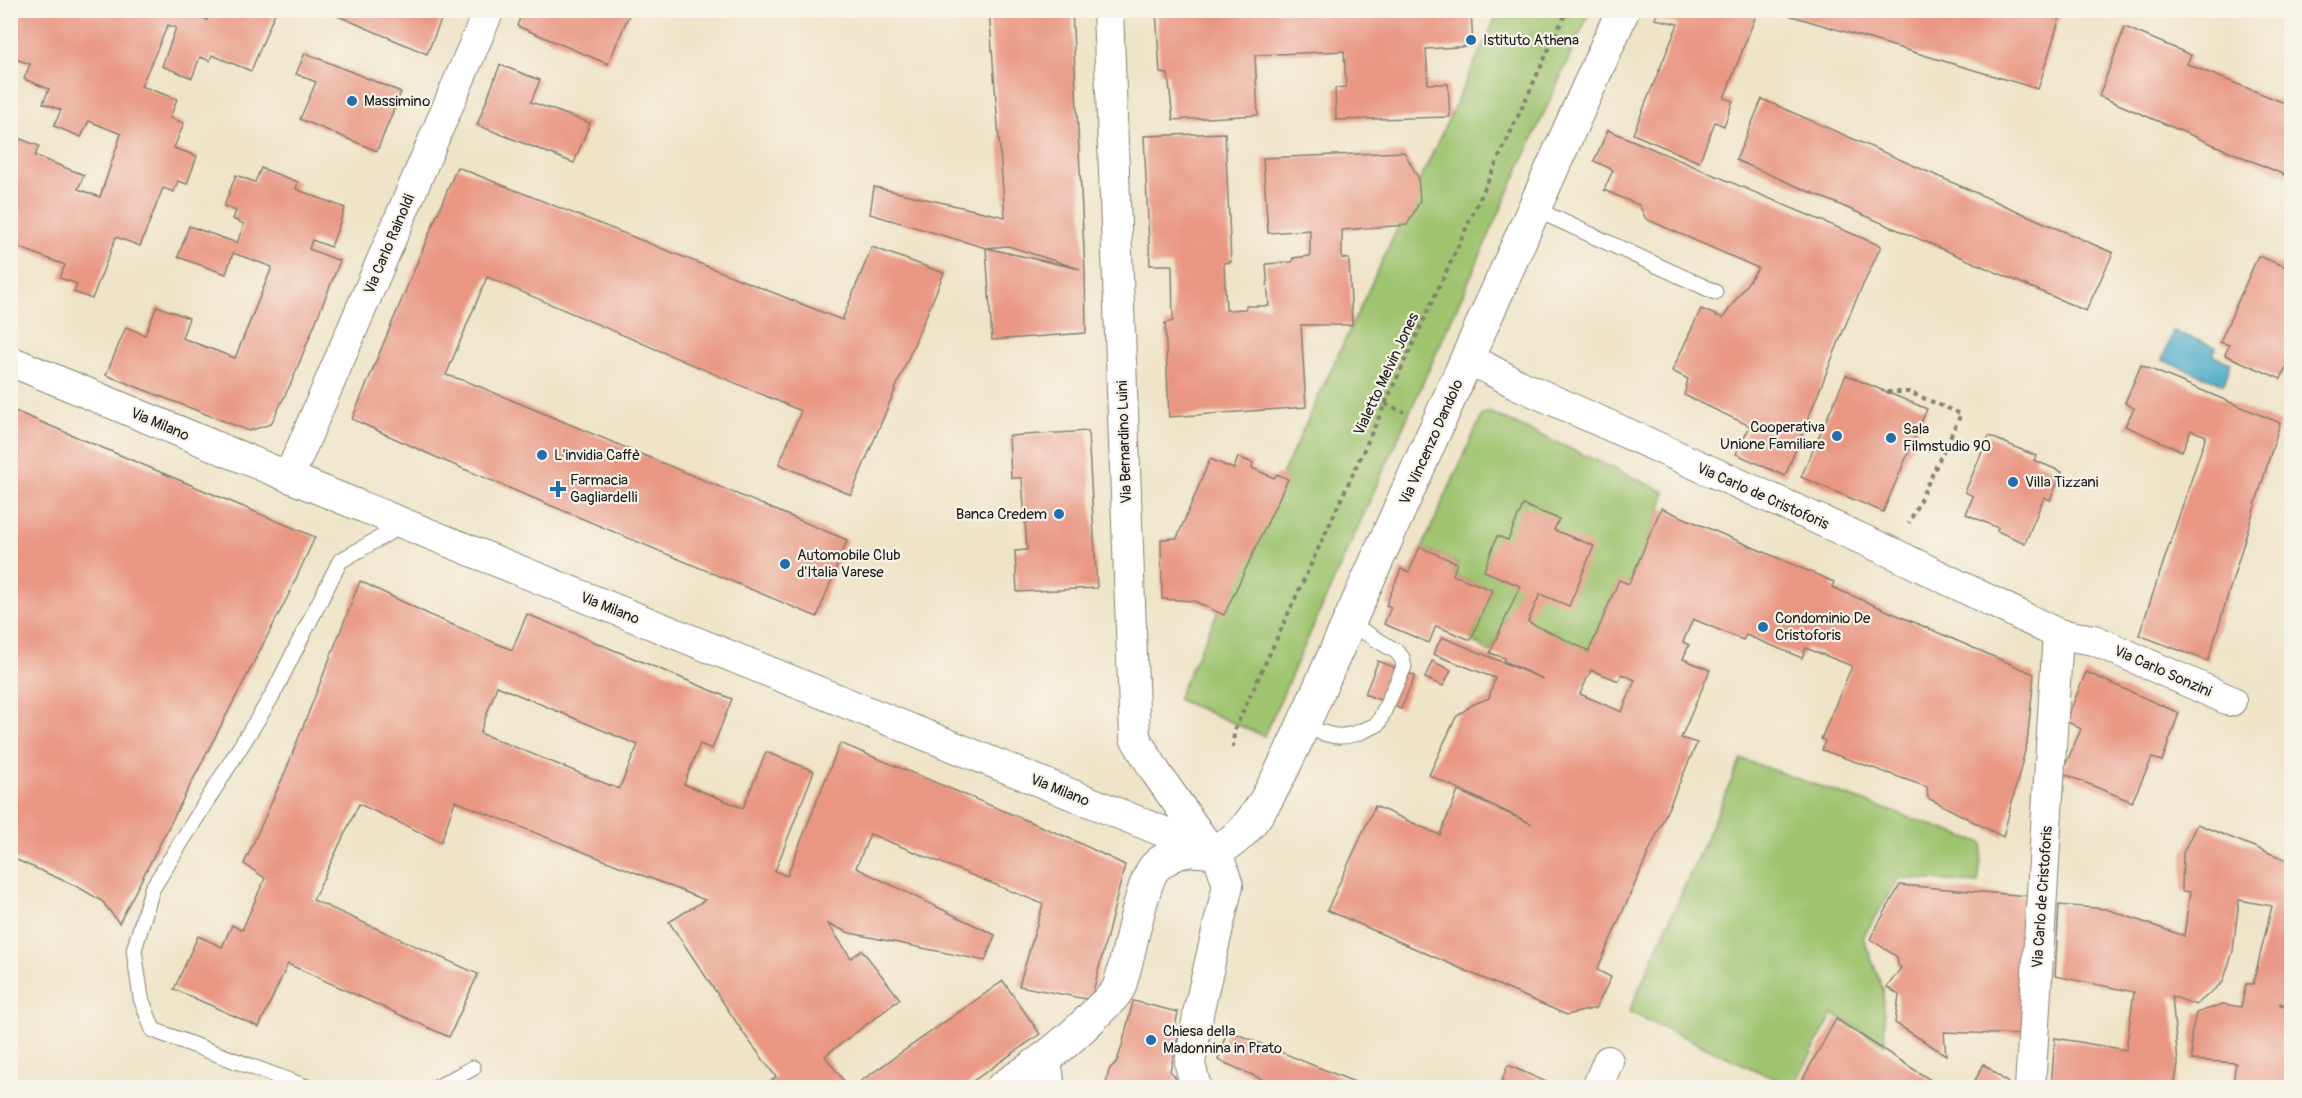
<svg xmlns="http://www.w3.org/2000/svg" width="2302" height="1098" viewBox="0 0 2302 1098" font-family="Pangolin,sans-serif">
<rect width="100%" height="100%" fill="#f7f3e8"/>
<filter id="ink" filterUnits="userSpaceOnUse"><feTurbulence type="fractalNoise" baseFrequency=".0167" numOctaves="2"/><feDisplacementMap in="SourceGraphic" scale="12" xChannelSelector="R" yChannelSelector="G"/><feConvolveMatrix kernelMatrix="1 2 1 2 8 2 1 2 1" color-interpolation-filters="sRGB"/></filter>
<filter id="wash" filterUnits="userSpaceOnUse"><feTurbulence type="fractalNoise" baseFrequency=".008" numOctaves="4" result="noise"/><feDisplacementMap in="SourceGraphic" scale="24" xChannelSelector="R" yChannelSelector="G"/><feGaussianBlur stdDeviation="1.35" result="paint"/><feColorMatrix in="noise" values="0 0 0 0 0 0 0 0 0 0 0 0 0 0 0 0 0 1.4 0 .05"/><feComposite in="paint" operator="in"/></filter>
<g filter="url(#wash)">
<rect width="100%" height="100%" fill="#efe4c8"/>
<g fill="#9fc46f" stroke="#5e7046" stroke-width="1.5">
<polygon points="1499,11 1590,11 1264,736 1177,699"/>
<polygon points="1489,412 1665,492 1661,508 1629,584 1619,581 1589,651 1507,615 1490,653 1471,640 1491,590 1453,575 1457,563 1422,548 1482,415"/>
<polygon points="1741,759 1983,843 1978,883 1899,878 1863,937 1883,990 1885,1045 1833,1014 1793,1087 1629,1012"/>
</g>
<polygon fill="#48aac7" stroke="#326372" stroke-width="1.5" points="2173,331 2216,347 2213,356 2231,363 2224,384 2162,360"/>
<g id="blocks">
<g fill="#e99783" fill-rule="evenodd">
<polygon points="19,10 192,10 207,20 211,10 276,10 251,71 212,55 210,61 200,57 192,78 162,66 176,28 168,25 141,86 177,99 170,118 184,123 174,148 197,156 187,184 178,181 174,192 163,188 140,246 116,237 92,299 74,292 77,284 60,278 65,265 10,244 10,135 39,146 35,156 84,175 78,189 100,197 121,134 89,121 81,137 54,126 61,110 43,103 49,89 24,79 30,64 10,57 10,13 17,16"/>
<polygon points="324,10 445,10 427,54"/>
<polygon points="523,10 631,10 608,64 517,26"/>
<polygon points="989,10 1072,10 1085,271 1086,333 992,340 986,248 1080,269 1008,246 986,248 870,214 874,187 1005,217"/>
<polygon points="1156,10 1471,10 1473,46 1426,49 1428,84 1448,84 1450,117 1336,120 1335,88 1346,87 1344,51 1255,55 1258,115 1173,120 1168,74 1160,73"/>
<polygon points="1659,10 1758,10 1724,98 1733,101 1724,126 1715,122 1699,162 1633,134 1678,24 1655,19"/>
<polygon points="2050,10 2061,14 2038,89 1775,11"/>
<polygon points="2125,27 2191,55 2187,64 2292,106 2292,178 2099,96"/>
<polygon points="305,53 401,92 377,151 300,119 316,82 296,74"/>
<polygon points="500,65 540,80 531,102 590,123 574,163 477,125"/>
<polygon points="1762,99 2113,253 2086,311 1736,160"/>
<polygon points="1608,130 1881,246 1852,309 1785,476 1736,454 1750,426 1684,395 1688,379 1672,371 1701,309 1723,318 1758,268 1646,219 1639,205 1604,190 1613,170 1594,161"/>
<polygon points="1225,133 1231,262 1224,263 1226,310 1245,309 1246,306 1269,306 1266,264 1292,262 1293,258 1310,256 1310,230 1268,233 1263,158 1404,152 1418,177 1420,201 1407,225 1342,230 1342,258 1349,259 1352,325 1301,325 1306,407 1169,417 1165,323 1173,321 1172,265 1150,265 1144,136"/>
<polygon points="457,167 842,320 872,247 944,273 851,495 779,464 801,411 487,277 446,375 466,381 847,540 817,617 440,459 352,419"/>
<polygon points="261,168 298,182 296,189 345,208 331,247 312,240 309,249 340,261 292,381 271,424 249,431 106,375 126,327 145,335 157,306 189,318 182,338 235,358 272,267 233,253 226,274 178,257 189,226 237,243 244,224 233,219 236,211 224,206 236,175 255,182"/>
<polygon points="2258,256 2292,269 2292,364 2289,370 2285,369 2281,379 2225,355 2229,345 2220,342"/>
<polygon points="2141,365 2280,423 2208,661 2139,635 2206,436 2191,430 2182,451 2125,426 2134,408 2125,403"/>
<polygon points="1846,375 1927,409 1883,512 1801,477"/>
<polygon points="10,409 315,537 288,596 119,923 102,901 78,887 10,857"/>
<polygon points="1088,431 1097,588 1017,592 1015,551 1027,550 1022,478 1011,478 1009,436"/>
<polygon points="1989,436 2036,456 2034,460 2062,472 2050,500 2044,497 2025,543 1997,531 1998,528 1966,514 1973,496 1965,492"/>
<polygon points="1238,457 1253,463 1252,468 1274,478 1277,474 1288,479 1224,615 1194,601 1162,599 1161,539 1177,538 1210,459 1234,469"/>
<path d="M1523 505 1559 519 1554 530 1594 546 1569 606 1540 594 1528 622 1589 651 1619 580 1629 584 1661 508 1834 582 1832 587 2034 674 2027 743 2003 837 1928 798 1927 787 1822 750 1825 741 1821 739 1852 666 1806 648 1802 658 1746 635 1743 640 1693 619 1683 642 1689 645 1683 659 1710 670 1681 738 1697 743 1597 970 1611 977 1596 1008 1567 1015 1327 910 1375 806 1440 835 1458 791 1532 824 1429 775 1456 717 1472 705 1489 698 1495 678 1433 654 1442 637 1543 679 1504 661 1505 658 1490 653 1520 586 1484 571 1497 536 1508 540ZM1591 670 1619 681 1622 674 1635 680 1622 712 1580 694Z"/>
<polygon points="1420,547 1457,563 1453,575 1492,590 1471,640 1436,626 1429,643 1384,624 1391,607 1386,605 1401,569 1409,572"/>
<path d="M360 581 432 616 512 650 527 614 732 699 712 749 700 744 684 784 743 808 766 752 814 771 775 871 787 876 840 743 1069 838 1125 865 1091 1000 1019 986 1043 904 870 834 856 868 995 935 985 961 850 933 828 924 851 958 862 950 900 999 825 1056 849 1088H763L776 1077 747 1038 669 922 705 900 455 801 441 842 359 804 313 900 478 974 449 1037 288 964 259 1027 174 989 198 936 222 947 232 925 242 930 265 878 244 864 286 770ZM497 686 638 745 619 789 480 733Z"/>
<polygon points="1378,661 1415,676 1401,709 1365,694"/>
<polygon points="1432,661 1451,670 1443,686 1425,678"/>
<polygon points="2086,672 2179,713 2162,761 2152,758 2132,802 2062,773 2081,729 2066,721"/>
<polygon points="2197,824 2292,862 2292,1007 2280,1003 2280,1005 2292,1008 2292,1088 2232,1088 2236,1063 2192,1060 2191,1035 2196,1013 2223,1004 2241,1007 2246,984 2253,984 2272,906 2239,900 2233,951 2223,982 2196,1005 2172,996 2178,1064 2174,1088 2051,1088 2055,1038 2126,1050 2134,992 2055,976 2059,905 2106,909 2184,936 2190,892 2182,891 2183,853"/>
<polygon points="1900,885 2029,896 2025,1035 1944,1032 1946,1055 1895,1023 1899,995 1887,987 1901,968 1898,965 1897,957 1870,939"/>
<polygon points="1003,981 1040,1034 963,1088 851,1088"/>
<polygon points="1133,1001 1178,1012 1174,1033 1179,1033 1170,1071 1175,1077 1179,1088 1105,1088 1109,1070 1117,1061 1122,1046"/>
<polygon points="1836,1019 1943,1088 1798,1088"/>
<polygon points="1227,1030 1352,1081 1369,1088 1282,1088 1218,1060"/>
<polygon points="1984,1064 2014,1088 1971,1088"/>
<polygon points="1508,1065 1560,1088 1499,1088"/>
</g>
</g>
</g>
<g filter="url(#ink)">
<use href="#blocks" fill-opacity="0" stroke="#868072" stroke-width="1.5"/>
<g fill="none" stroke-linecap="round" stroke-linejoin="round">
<g stroke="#868072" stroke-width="17">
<g id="service">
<polyline points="1535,209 1715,292"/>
<path d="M1303 725C1336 740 1345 740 1378 724L1404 667 1402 658 1396 651 1349 623"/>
<polyline points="309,1088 153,1030 141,998 134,950 152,889 272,696 340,561 404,524"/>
<polyline points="436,1088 473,1068"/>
</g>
</g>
<g stroke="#868072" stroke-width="32">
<g id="minor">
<polyline points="1108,10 1135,738 1157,774 1211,851 1219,858 1228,885 1199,1009 1190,1064 1196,1088"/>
<polyline points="10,361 289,477 1211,851"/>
<polyline points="1467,362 1485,367 1517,384 1895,554 2058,634 2094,640 2231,701"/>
<polyline points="289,477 489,10"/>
<polyline points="1046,1060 1050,1088"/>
<polyline points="1597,1088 1608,1061"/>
<polyline points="2030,1088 2058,634"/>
</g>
</g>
<g stroke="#868072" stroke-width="35">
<path id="tertiary" d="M1002 1088C1042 1062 1069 1042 1101 1008 1107 1002 1116 995 1119 987 1128 964 1141 880 1156 866 1165 858 1181 849 1193 850 1199 850 1206 852 1211 851 1251 843 1279 776 1295 743L1623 10"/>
</g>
<g stroke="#868072" stroke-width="4" stroke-dasharray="4.5 4.5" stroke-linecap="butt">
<polyline points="1887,392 1909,392 1961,414 1909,523"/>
<polyline points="1385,404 1404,412"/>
<polyline points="1233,748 1234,731 1567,10"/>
</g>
<use href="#service" stroke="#fff" stroke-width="15"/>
<use href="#minor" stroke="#fff" stroke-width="30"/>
<use href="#tertiary" stroke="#fff" stroke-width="33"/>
</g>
</g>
<g fill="#1f6fb2" stroke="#f7f3e8" stroke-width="2">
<circle cx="1471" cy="40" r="6"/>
<circle cx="352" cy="101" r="6"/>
<circle cx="1837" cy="436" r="6"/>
<circle cx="1891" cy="438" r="6"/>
<circle cx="542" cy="455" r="6"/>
<circle cx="2013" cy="482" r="6"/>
<path d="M555 480h6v6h6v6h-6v6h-6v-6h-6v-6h6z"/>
<circle cx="1059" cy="514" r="6"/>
<circle cx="785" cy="564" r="6"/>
<circle cx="1763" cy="627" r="6"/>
<circle cx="1151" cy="1040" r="6"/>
</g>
<g text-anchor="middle" stroke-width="4.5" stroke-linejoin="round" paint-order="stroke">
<g font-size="15" fill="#1c1c1c" stroke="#f7f3e8" text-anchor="start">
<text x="1483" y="45">Istituto Athena</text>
<text x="364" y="106">Massimino</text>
<text x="1825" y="432" text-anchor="end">Cooperativa<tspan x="1825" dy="17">Unione Familiare</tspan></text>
<text x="1903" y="434">Sala<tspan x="1903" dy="17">Filmstudio 90</tspan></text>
<text x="554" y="460">L'invidia Caffè</text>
<text x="570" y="485">Farmacia<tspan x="570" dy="17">Gagliardelli</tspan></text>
<text x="2025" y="487">Villa Tizzani</text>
<text x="1047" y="519" text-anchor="end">Banca Credem</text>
<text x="797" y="560">Automobile Club<tspan x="797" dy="17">d'Italia Varese</tspan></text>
<text x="1775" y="623">Condominio De<tspan x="1775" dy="17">Cristoforis</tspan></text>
<text x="1163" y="1036">Chiesa della<tspan x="1163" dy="17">Madonnina in Prato</tspan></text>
</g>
<g font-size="15" fill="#1c1c1c" stroke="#f7f3e8">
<text transform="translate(389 244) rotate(-67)" y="5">Via Carlo Rainoldi</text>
<text transform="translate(1386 374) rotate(-65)" y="5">Vialetto Melvin Jones</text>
<text transform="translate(160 424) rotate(23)" y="5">Via Milano</text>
<text transform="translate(1124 442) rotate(-92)" y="5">Via Bernardino Luini</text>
<text transform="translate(1431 442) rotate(-66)" y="5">Via Vincenzo Dandolo</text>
<text transform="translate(1763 496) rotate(24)" y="5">Via Carlo de Cristoforis</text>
<text transform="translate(610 608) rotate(22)" y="5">Via Milano</text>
<text transform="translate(2163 671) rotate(24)" y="5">Via Carlo Sonzini</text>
<text transform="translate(1060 790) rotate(22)" y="5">Via Milano</text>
<text transform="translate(2042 897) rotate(-86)" y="5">Via Carlo de Cristoforis</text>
</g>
</g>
<rect width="2302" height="1098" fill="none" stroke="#f7f3e8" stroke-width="36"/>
</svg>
